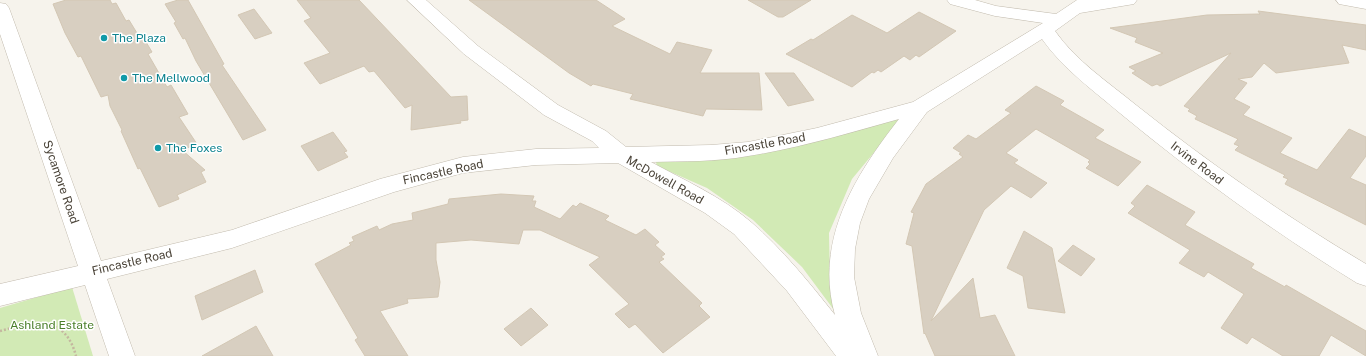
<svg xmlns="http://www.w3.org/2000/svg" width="1366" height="356" viewBox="0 0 1366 356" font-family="'Public Sans',sans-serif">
<rect width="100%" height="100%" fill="#f6f3ec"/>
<g fill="#d2eab5">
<polygon points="898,116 901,120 852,179 829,233 830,281 836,303 834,310 802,267 753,220 707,188 657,166 656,162 661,161 724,159 785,149"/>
<polygon points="72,287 93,356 0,356 0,308"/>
</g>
<g fill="#d8cfc1" stroke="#d3c7b4">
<polygon points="66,0 110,0 112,4 116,3 126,21 129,20 140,38 143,37 152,52 148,54 167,87 171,85 188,114 179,117 197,144 182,150 205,170 201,172 206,182 177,195 179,199 159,207 140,168 138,169 121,131 122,130 110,106 108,95 101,97 81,56 78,57 65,33 53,4"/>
<polygon points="178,0 188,0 224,64 222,65 266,130 243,140 196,61 185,38 183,39 174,23 176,22 165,4"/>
<polygon points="297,0 359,0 451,97 467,96 468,120 460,121 461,123 411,130 412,105 405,108 374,71 369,72 364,66 320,84 304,63 330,53 304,21 311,18"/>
<polygon points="469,0 596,0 625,19 612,26 670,54 677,42 712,50 700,73 759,73 762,110 706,109 703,116 630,99 633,94 593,84 591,86 569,73"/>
<polygon points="748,0 811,0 783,17 778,17"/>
<polygon points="254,9 272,33 255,39 238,15"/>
<polygon points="1258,11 1366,25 1366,50 1342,45 1349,63 1276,73 1264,63 1252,77 1238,79 1247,83 1234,99 1250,107 1243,115 1292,138 1280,153 1317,170 1349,129 1366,137 1366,156 1350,178 1366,185 1366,225 1285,184 1288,179 1283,177 1285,175 1235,150 1239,146 1234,144 1238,139 1195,119 1197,116 1188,111 1190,109 1184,106 1231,53 1160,86 1157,84 1152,86 1132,73 1136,71 1129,67 1163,53 1135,42 1137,38 1110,28 1207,15 1260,14"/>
<polygon points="919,12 956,31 919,57 916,55 910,60 904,56 881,72 878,70 874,73 872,72 852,87 786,54 811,39 813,40 852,15 887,33"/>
<polygon points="765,73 794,73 814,100 788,106"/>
<polygon points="1036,86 1064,101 1060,105 1104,130 1095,138 1141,162 1118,186 1086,168 1090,164 1088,162 1090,160 1036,129 1006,153 1018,160 1014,163 1047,183 1031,198 1011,186 984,210 931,321 973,278 980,318 995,315 1015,356 935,356 925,333 924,334 912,246 906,244 914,213 911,212 926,184 963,157 959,154 961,153 953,148 968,135 976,139 1011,113 1005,110"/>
<polygon points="333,132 347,151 344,152 348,157 318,171 301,146"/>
<polygon points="1147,185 1195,212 1185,225 1254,264 1251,268 1285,287 1286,285 1366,331 1366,356 1331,335 1319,356 1283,356 1252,337 1247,344 1221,328 1244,294 1208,272 1204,277 1179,263 1190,250 1128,213 1135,206 1131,203"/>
<polygon points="501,194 534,196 532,201 536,201 534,207 560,219 573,205 576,207 580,203 609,216 605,220 636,235 645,229 659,242 655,245 665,254 661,257 664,259 659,262 702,303 699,306 710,317 663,353 635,324 629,328 615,314 629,304 589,265 600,257 540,230 523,230 519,244 471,240 436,243 436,260 440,282 438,297 407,299 408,303 380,311 408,356 365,356 355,340 358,338 315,264 351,245 349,243 354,241 352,237 377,226 379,230 392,224 413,220 412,213 448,204 449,199"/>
<polygon points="1024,231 1052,248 1065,313 1028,308 1023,276 1007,268"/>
<polygon points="1073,245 1095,259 1081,276 1058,261"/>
<polygon points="255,270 263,292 202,320 195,296"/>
<polygon points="531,308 548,325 521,346 504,329"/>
<polygon points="256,326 273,356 202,356"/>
</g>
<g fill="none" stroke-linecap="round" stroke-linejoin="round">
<g stroke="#c2bbae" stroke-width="1">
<g id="street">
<path d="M407 0H426L478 46 558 105 606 131 626 147 711 145 748 142 817 128 913 102 1043 23 995 16 950 4 947 0H975L996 6 1056 14 1077 0H1137L1134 4 1080 13 1055 31C1076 61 1108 82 1136 105 1209 163 1285 216 1366 264V286L1357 283C1274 232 1196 176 1121 114 1094 91 1063 69 1042 39L927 112 893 158 869 199 860 223 855 249 854 277 861 313 878 356H836L787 291 734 234 705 213 618 163 536 165 463 173 394 192 232 248 107 279 135 356H109L85 285 0 306V284L78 266 0 34V3L6 4 9 8 101 261 232 230 380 179 463 157 536 149 599 148 592 141 544 115 464 54ZM899 119C855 175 814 241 835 315 809 282 782 249 751 222 722 197 684 180 651 162 683 161 716 162 748 156 799 148 849 133 899 119Z"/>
<polygon points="1336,0 1366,0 1366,9 1339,4"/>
</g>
</g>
<path stroke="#c4b79f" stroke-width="2.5" stroke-dasharray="2 2" stroke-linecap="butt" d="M0 331C34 322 65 314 76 356"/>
<use href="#street" fill="#fff" fill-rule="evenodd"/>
</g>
<g fill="#0f9aa8" stroke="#fff" stroke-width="1.5">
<circle cx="104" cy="38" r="4"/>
<circle cx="124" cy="78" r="4"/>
<circle cx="158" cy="148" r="4"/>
</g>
<g text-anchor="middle" stroke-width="3" stroke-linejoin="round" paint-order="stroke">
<g font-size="12" fill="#0d838f" stroke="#fff" text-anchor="start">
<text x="112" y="42">The Plaza</text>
<text x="132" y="82">The Mellwood</text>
<text x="166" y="152">The Foxes</text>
</g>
<g font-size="12" fill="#4b4439" stroke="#fff">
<text transform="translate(765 144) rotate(-10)" y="4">Fincastle Road</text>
<text transform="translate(1197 163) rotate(37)" y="4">Irvine Road</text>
<text transform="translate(443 172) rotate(-12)" y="4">Fincastle Road</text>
<text transform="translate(665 180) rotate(29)" y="4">McDowell Road</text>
<text transform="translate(61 182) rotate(71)" y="4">Sycamore Road</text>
<text transform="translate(132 262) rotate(-13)" y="4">Fincastle Road</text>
</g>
<g font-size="12" fill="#4a7f2a" stroke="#fff">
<text x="52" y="329">Ashland Estate</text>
</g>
</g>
</svg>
